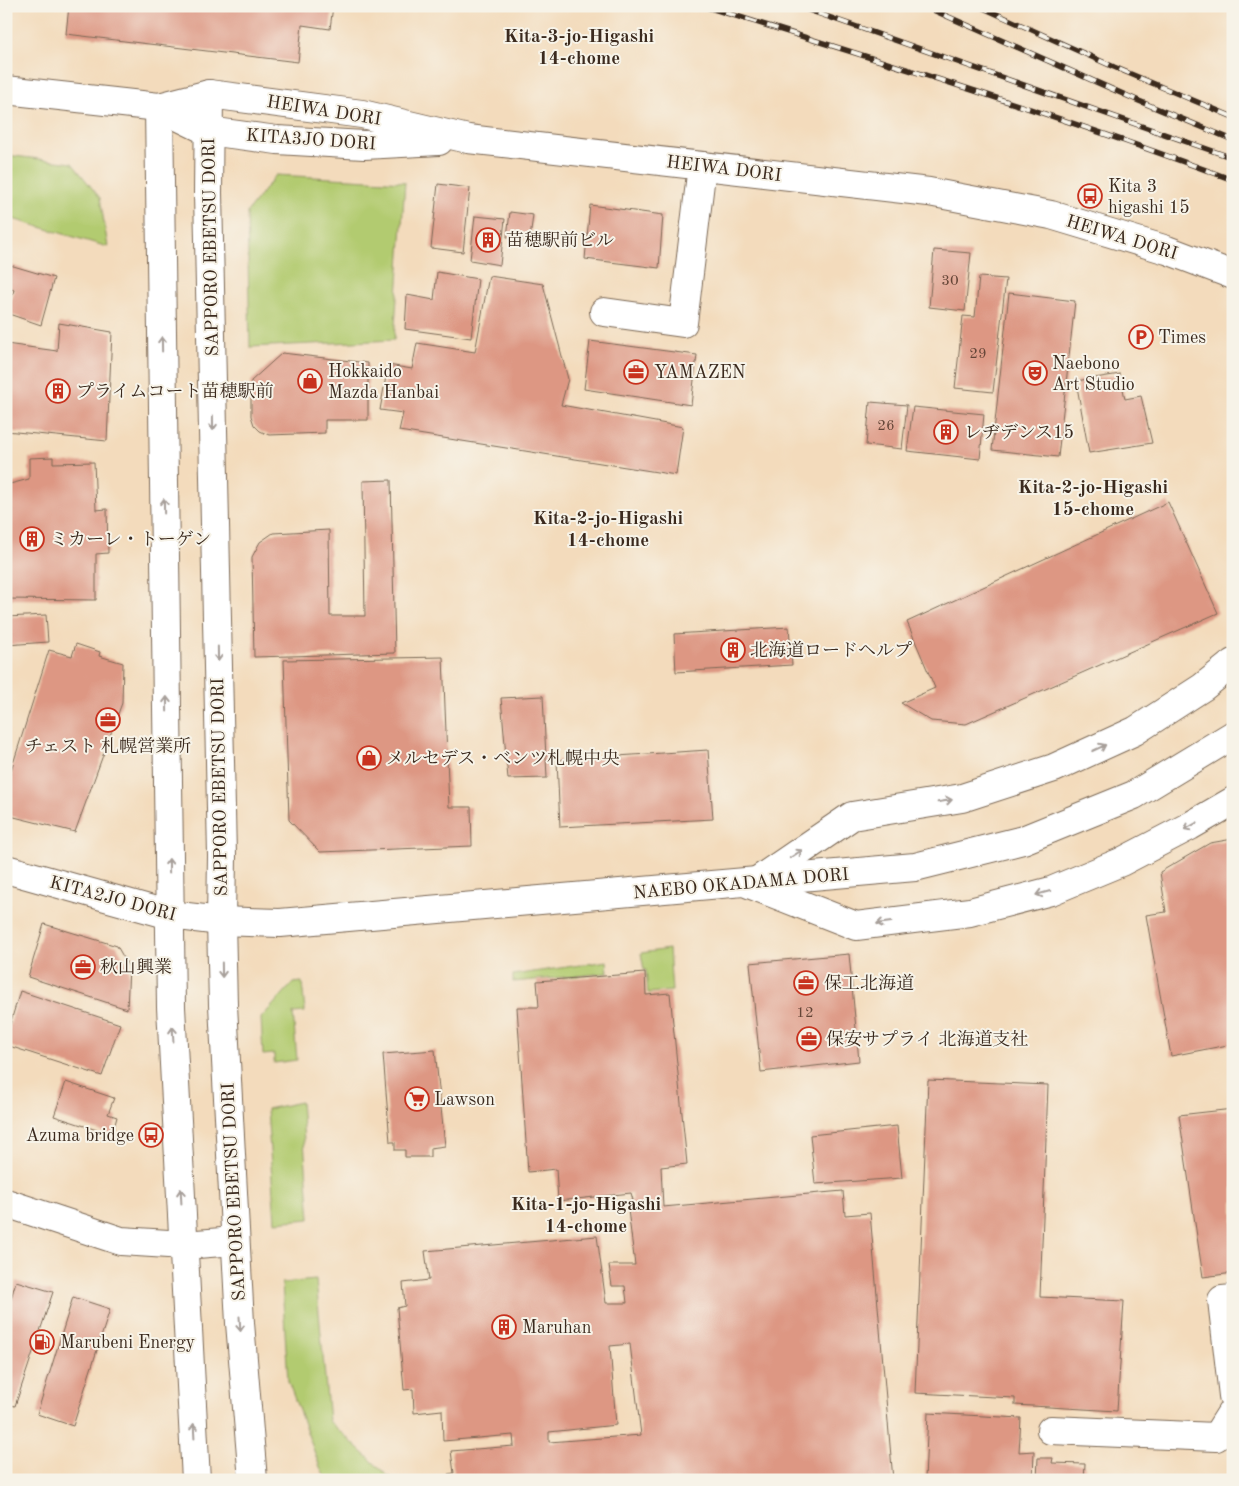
<svg xmlns="http://www.w3.org/2000/svg" width="1239" height="1486" viewBox="0 0 1239 1486" font-family="'Old Standard TT','Noto Serif JP',serif">
<rect width="100%" height="100%" fill="#f7f3e8"/>
<filter id="ink" filterUnits="userSpaceOnUse"><feTurbulence type="fractalNoise" baseFrequency=".02" numOctaves="2"/><feDisplacementMap in="SourceGraphic" scale="10" xChannelSelector="R" yChannelSelector="G"/><feConvolveMatrix kernelMatrix="1 2 1 2 8 2 1 2 1" color-interpolation-filters="sRGB"/></filter>
<filter id="wash" filterUnits="userSpaceOnUse"><feTurbulence type="fractalNoise" baseFrequency=".0096" numOctaves="4" result="noise"/><feDisplacementMap in="SourceGraphic" scale="20" xChannelSelector="R" yChannelSelector="G"/><feGaussianBlur stdDeviation="1.12" result="paint"/><feColorMatrix in="noise" values="0 0 0 0 0 0 0 0 0 0 0 0 0 0 0 0 0 1.4 0 .05"/><feComposite in="paint" operator="in"/></filter>
<g filter="url(#wash)">
<rect width="100%" height="100%" fill="#f3dbbc"/>
<g fill="#b2cb70" stroke="#767a47">
<polygon points="6,155 72,163 100,198 108,247 6,217"/>
<polygon points="276,175 405,182 394,340 250,347 247,212"/>
<polygon points="669,949 672,991 648,993 646,970 644,970 641,953"/>
<polygon points="607,961 608,973 513,982 513,975"/>
<polygon points="302,982 305,1012 293,1013 297,1060 274,1063 274,1054 263,1055 261,1018 293,983"/>
<polygon points="301,1102 310,1219 275,1222 267,1109"/>
<polygon points="316,1280 329,1421 388,1476 396,1480 327,1480 320,1467 288,1381 282,1283"/>
</g>
<g id="blocks">
<g fill="#dd9783" fill-rule="evenodd">
<polygon points="69,6 333,6 330,29 302,25 298,62 66,34"/>
<polygon points="438,184 470,188 463,252 431,248"/>
<polygon points="590,205 663,215 659,268 585,259"/>
<polygon points="510,212 533,215 530,239 507,237"/>
<polygon points="475,216 505,219 500,265 470,260"/>
<polygon points="934,250 971,253 965,311 929,307"/>
<polygon points="10,265 54,278 41,325 6,313 14,290 6,287"/>
<polygon points="437,272 478,279 471,338 405,329 407,295 434,300"/>
<polygon points="489,276 543,284 568,379 561,405 683,427 676,475 399,431 403,413 380,410 388,365 412,369 417,343 475,352"/>
<polygon points="979,277 1006,279 993,392 955,388 963,316 975,317"/>
<polygon points="1009,293 1075,301 1058,457 992,450"/>
<polygon points="59,323 112,332 107,441 6,431 6,344 57,351"/>
<polygon points="590,341 697,355 691,405 584,389"/>
<polygon points="282,353 368,363 368,420 325,420 325,433 269,435 260,431 254,425 251,416 251,381"/>
<polygon points="1120,374 1125,399 1141,396 1152,443 1089,453 1076,381"/>
<polygon points="870,402 907,405 902,449 866,445"/>
<polygon points="913,407 984,414 980,459 907,451"/>
<polygon points="53,457 53,463 94,462 96,510 107,509 108,553 96,554 96,600 6,599 6,485 29,479 29,458"/>
<polygon points="391,480 395,653 254,657 252,557 260,542 273,533 329,530 330,616 365,616 363,481"/>
<polygon points="1168,502 1218,613 966,724 931,721 901,703 935,688 907,622"/>
<polygon points="46,615 48,642 6,645 6,617"/>
<polygon points="789,627 792,665 676,672 674,634"/>
<polygon points="76,644 100,652 99,656 123,663 122,703 75,832 6,815 6,786 49,650 72,656"/>
<polygon points="443,657 449,807 471,807 472,846 320,852 289,820 284,660"/>
<polygon points="543,696 547,778 508,779 501,698"/>
<polygon points="708,750 713,819 560,827 557,760"/>
<polygon points="1233,839 1233,1044 1171,1056 1146,915 1166,912 1160,872 1210,843"/>
<polygon points="44,924 117,946 129,967 127,1009 28,977"/>
<polygon points="849,954 859,1061 761,1072 750,963"/>
<path d="M645 973 646 995 670 993 687 1164 661 1167 663 1207 843 1191 845 1215 870 1213 893 1480H449L448 1474 454 1473 451 1451 514 1446 513 1435 443 1441 442 1410 414 1413 413 1389 404 1390 397 1308 405 1306 403 1283 429 1280 425 1251 597 1236 606 1303H627L625 1286H612L609 1265H635L627 1202 633 1200 631 1193 558 1201 556 1169 528 1172 517 1007H539L537 981ZM630 1344 641 1435 549 1442V1432L616 1425 610 1346Z"/>
<polygon points="20,991 120,1024 102,1076 6,1045 6,1038"/>
<polygon points="435,1050 445,1146 430,1148 430,1157 405,1157 405,1150 395,1150 395,1142 390,1142 383,1054"/>
<polygon points="928,1080 1048,1085 1040,1297 1124,1301 1117,1411 1015,1405 1015,1398 915,1393"/>
<polygon points="66,1082 114,1098 108,1114 117,1117 112,1135 54,1116"/>
<polygon points="1233,1109 1233,1273 1203,1277 1179,1115"/>
<polygon points="897,1126 902,1178 815,1184 810,1135"/>
<polygon points="16,1281 53,1292 15,1406 6,1404 6,1316"/>
<polygon points="73,1297 110,1309 73,1426 37,1414"/>
<polygon points="928,1413 1021,1418 1019,1452 1034,1451 1033,1480 925,1480"/>
<polygon points="1038,1458 1053,1458 1052,1463 1085,1464 1084,1480 1037,1480"/>
</g>
</g>
</g>
<g filter="url(#ink)">
<use href="#blocks" fill-opacity="0" stroke="#7b6855" stroke-width="1"/>
<g fill="none" stroke-linecap="round" stroke-linejoin="round">
<g stroke="#7b6855" stroke-width="30">
<g id="minor">
<polyline points="6,90 159,107 208,131 277,140 364,145 439,141"/>
<polyline points="209,94 208,193 222,856 221,921 223,1005 240,1323 253,1480"/>
<polyline points="159,107 171,1007 196,1480"/>
<polyline points="159,107 209,94 362,114 468,139 929,192 1051,215 1167,250 1233,275"/>
<polyline points="604,312 683,323 702,166"/>
<polyline points="6,869 170,915 221,921 280,923 915,867 1023,840 1134,795 1233,735"/>
<polyline points="757,881 852,816 962,798 1054,768 1135,731 1203,687 1233,663"/>
<polyline points="749,884 856,926 970,912 1051,891 1121,862 1190,826 1233,801"/>
<polyline points="6,1203 121,1241 184,1245 235,1241"/>
<polyline points="1233,1299 1222,1300 1233,1396"/>
<polyline points="1051,1430 1216,1437 1233,1410"/>
</g>
</g>
<use href="#minor" stroke="#fff" stroke-width="28"/>
<g stroke="#3b2a1e" stroke-width="5.5">
<g id="rail">
<path d="M704 6C881 61 1059 115 1233 180"/>
<polyline points="797,6 1233,158"/>
<polyline points="924,6 1139,101 1233,140"/>
<polyline points="979,6 1114,67 1233,117"/>
</g>
</g>
<use href="#rail" stroke="#f7f3e8" stroke-width="4" stroke-dasharray="11" stroke-linecap="butt"/>
</g>
<defs><path id="oneway-shaft" d="M-6 0H5M1.5-3L5.5 0L1.5 3" fill="none" stroke-width="1.6" stroke-linecap="round" stroke-linejoin="round" transform="scale(1.25)"/></defs>
<g stroke="#a79f9a">
<use href="#oneway-shaft" transform="translate(162 344) rotate(-91)"/>
<use href="#oneway-shaft" transform="translate(213 423) rotate(89)"/>
<use href="#oneway-shaft" transform="translate(164 506) rotate(-91)"/>
<use href="#oneway-shaft" transform="translate(218 654) rotate(89)"/>
<use href="#oneway-shaft" transform="translate(167 704) rotate(-91)"/>
<use href="#oneway-shaft" transform="translate(1099 748) rotate(-25)"/>
<use href="#oneway-shaft" transform="translate(945 801) rotate(-10)"/>
<use href="#oneway-shaft" transform="translate(1191 826) rotate(151)"/>
<use href="#oneway-shaft" transform="translate(796 854) rotate(-34)"/>
<use href="#oneway-shaft" transform="translate(169 866) rotate(-91)"/>
<use href="#oneway-shaft" transform="translate(1043 893) rotate(165)"/>
<use href="#oneway-shaft" transform="translate(884 923) rotate(173)"/>
<use href="#oneway-shaft" transform="translate(222 970) rotate(89)"/>
<use href="#oneway-shaft" transform="translate(173 1034) rotate(-93)"/>
<use href="#oneway-shaft" transform="translate(181 1196) rotate(-93)"/>
<use href="#oneway-shaft" transform="translate(240 1324) rotate(86)"/>
<use href="#oneway-shaft" transform="translate(194 1431) rotate(-93)"/>
</g>
</g>
<defs>
<g id="bus-ring" transform="scale(1.25)"><circle r="9.5" fill="#f7f3e8" stroke="#c8321e" stroke-width="1.5"/><path d="M-5-6H5V4H4V6H2V4H-2V6H-4V4H-5ZM-3.5-4V0h7V-4ZM-3.5 1.2v1.5H-2V1.2ZM2 1.2v1.5H3.5V1.2Z" fill="#c8321e"/></g>
<g id="building-ring" transform="scale(1.25)"><circle r="9.5" fill="#f7f3e8" stroke="#c8321e" stroke-width="1.5"/><path d="M-4-6H4V6H1V3H-1V6H-4ZM-2.5-4.3h1.7v1.8h-1.7ZM.8-4.3h1.7v1.8H.8ZM-2.5-1h1.7V.8h-1.7ZM.8-1h1.7V.8H.8Z" fill="#c8321e"/></g>
<g id="parking-ring" transform="scale(1.25)"><circle r="9.5" fill="#f7f3e8" stroke="#c8321e" stroke-width="1.5"/><path d="M-3.5-5.5H1a3.5 3.5 0 0 1 0 7H-1V5.5H-3.5ZM-1-3.4V-.6H.8a1.4 1.4 0 0 0 0-2.8Z" fill="#c8321e"/></g>
<g id="office-ring" transform="scale(1.25)"><circle r="9.5" fill="#f7f3e8" stroke="#c8321e" stroke-width="1.5"/><path d="M-6-3h4V-5.5h4V-3h4V5H-6ZM-1-4.5V-3h2v-1.5ZM-6 0V1H6V0Z" fill="#c8321e"/></g>
<g id="theatre-ring" transform="scale(1.25)"><circle r="9.5" fill="#f7f3e8" stroke="#c8321e" stroke-width="1.5"/><path d="M-5-5.5Q0-4 5-5.5V0Q5 5 0 6Q-5 5-5 0ZM-3.3-2.5H-1v1.5H-3.3ZM1-2.5H3.3v1.5H1ZM-2.8 1Q0 5.5 2.8 1Z" fill="#c8321e"/></g>
<g id="shop-ring" transform="scale(1.25)"><circle r="9.5" fill="#f7f3e8" stroke="#c8321e" stroke-width="1.5"/><path d="M-5-2.5h2.3a2.7 3.5 0 0 1 5.4 0H5L5.5 6h-11ZM-1.5-2.5h3a1.5 2.3 0 0 0-3 0Z" fill="#c8321e"/></g>
<g id="supermarket-ring" transform="scale(1.25)"><circle r="9.5" fill="#f7f3e8" stroke="#c8321e" stroke-width="1.5"/><path d="M-6-5.5h2.5l.6 2H6L4.5 2H-2.5L-4.4-4H-6ZM-1.5 3.2a1.3 1.3 0 1 0 .1 0ZM3 3.2a1.3 1.3 0 1 0 .1 0Z" fill="#c8321e"/></g>
<g id="fuel-ring" transform="scale(1.25)"><circle r="9.5" fill="#f7f3e8" stroke="#c8321e" stroke-width="1.5"/><path d="M-5.5-6h7V0h2V4h1.3V-2.5L3-4.5l.8-.8L6-3V5H2.5V1h-1V6h-7ZM-4.2-4.7v3.2H.2V-4.7Z" fill="#c8321e"/></g>
</defs>
<g fill-rule="evenodd">
<use href="#bus-ring" x="1090" y="196"/>
<use href="#building-ring" x="488" y="240"/>
<use href="#parking-ring" x="1141" y="337"/>
<use href="#office-ring" x="636" y="372"/>
<use href="#theatre-ring" x="1035" y="373"/>
<use href="#shop-ring" x="310" y="381"/>
<use href="#building-ring" x="58" y="391"/>
<use href="#building-ring" x="946" y="432"/>
<use href="#building-ring" x="32" y="539"/>
<use href="#building-ring" x="733" y="650"/>
<use href="#office-ring" x="108" y="720"/>
<use href="#shop-ring" x="369" y="758"/>
<use href="#office-ring" x="83" y="967"/>
<use href="#office-ring" x="806" y="983"/>
<use href="#office-ring" x="809" y="1039"/>
<use href="#supermarket-ring" x="417" y="1099"/>
<use href="#bus-ring" x="151" y="1135"/>
<use href="#building-ring" x="504" y="1327"/>
<use href="#fuel-ring" x="42" y="1342"/>
</g>
<g text-anchor="middle" stroke-width="4" stroke-linejoin="round" paint-order="stroke">
<g font-size="15" fill="#644537">
<text x="950" y="285">30</text>
<text x="978" y="358">29</text>
<text x="886" y="430">26</text>
<text x="805" y="1017">12</text>
</g>
<g font-size="18" fill="#3b2a1e" stroke="#f7f3e8">
<text transform="translate(324 110) rotate(9)" y="6">HEIWA DORI</text>
<text transform="translate(311 139) rotate(4)" y="6">KITA3JO DORI</text>
<text transform="translate(724 168) rotate(7)" y="6">HEIWA DORI</text>
<text transform="translate(1122 237) rotate(17)" y="6">HEIWA DORI</text>
<text transform="translate(210 247) rotate(-91)" y="6">SAPPORO EBETSU DORI</text>
<text transform="translate(219 787) rotate(-91)" y="6">SAPPORO EBETSU DORI</text>
<text transform="translate(741 883) rotate(-5)" y="6">NAEBO OKADAMA DORI</text>
<text transform="translate(113 898) rotate(15)" y="6">KITA2JO DORI</text>
<text transform="translate(233 1192) rotate(-93)" y="6">SAPPORO EBETSU DORI</text>
</g>
<g font-size="18" fill="#3b2a1e" stroke="#f7f3e8" text-anchor="start">
<text x="1108" y="192">Kita 3<tspan x="1108" dy="21">higashi 15</tspan></text>
<text x="506" y="246">苗穂駅前ビル</text>
<text x="1158" y="343">Times</text>
<text x="1052" y="369">Naebono<tspan x="1052" dy="21">Art Studio</tspan></text>
<text x="328" y="377">Hokkaido<tspan x="328" dy="21">Mazda Hanbai</tspan></text>
<text x="654" y="378">YAMAZEN</text>
<text x="76" y="397">プライムコート苗穂駅前</text>
<text x="964" y="438">レヂデンス15</text>
<text x="50" y="545">ミカーレ・トーゲン</text>
<text x="750" y="656">北海道ロードヘルプ</text>
<text x="108" y="752" text-anchor="middle">チェスト 札幌営業所</text>
<text x="386" y="764">メルセデス・ベンツ札幌中央</text>
<text x="100" y="973">秋山興業</text>
<text x="824" y="989">保工北海道</text>
<text x="826" y="1045">保安サプライ 北海道支社</text>
<text x="434" y="1105">Lawson</text>
<text x="134" y="1141" text-anchor="end">Azuma bridge</text>
<text x="522" y="1333">Maruhan</text>
<text x="60" y="1348">Marubeni Energy</text>
</g>
<g font-size="19" font-weight="bold" fill="#3b2a1e" stroke="#f7f3e8">
<text x="579" y="42">Kita-3-jo-Higashi<tspan x="579" dy="22">14-chome</tspan></text>
<text x="1093" y="493">Kita-2-jo-Higashi<tspan x="1093" dy="22">15-chome</tspan></text>
<text x="608" y="524">Kita-2-jo-Higashi<tspan x="608" dy="22">14-chome</tspan></text>
<text x="586" y="1210">Kita-1-jo-Higashi<tspan x="586" dy="22">14-chome</tspan></text>
</g>
</g>
<rect width="1239" height="1486" fill="none" stroke="#f7f3e8" stroke-width="25"/>
</svg>
